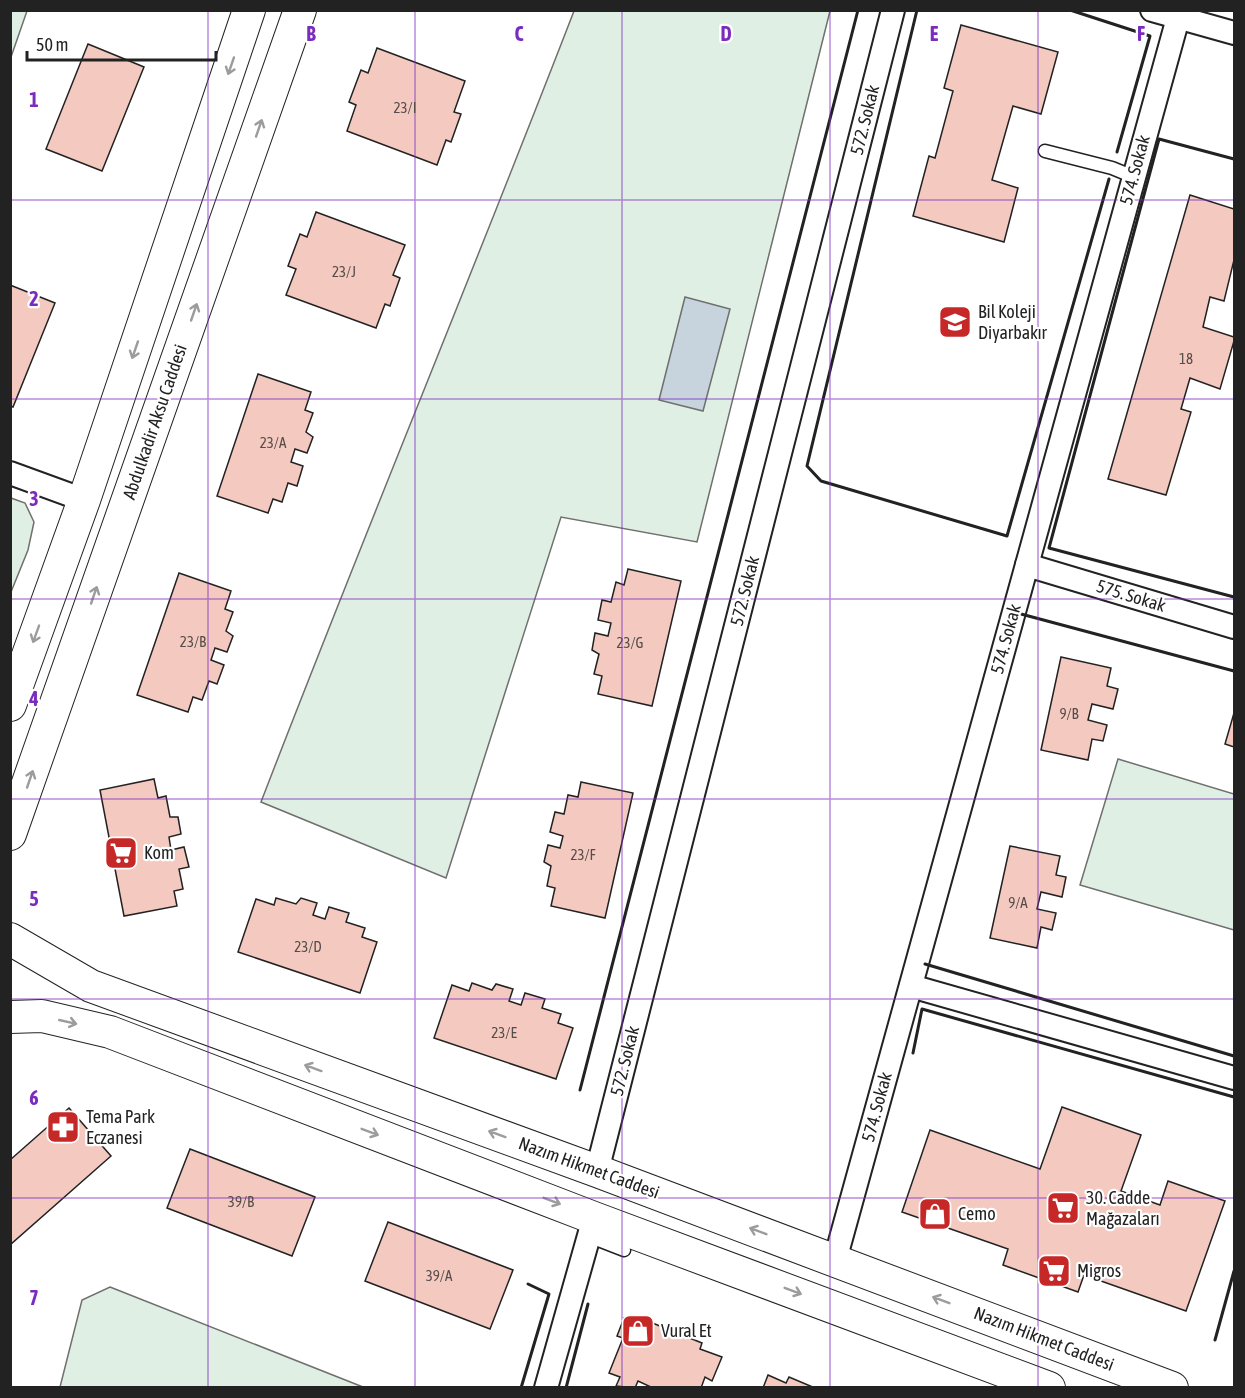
<svg xmlns="http://www.w3.org/2000/svg" width="1245" height="1398" viewBox="0 0 1245 1398" font-family="'Asap Condensed',sans-serif">
<rect width="100%" height="100%" fill="#fff"/>
<g fill="#e0efe3" stroke="#6f6f6f" stroke-width="1.5">
<polygon points="11,10 27,11 11,57 10,11"/>
<path d="M574 11H830L697 542 561 517 446 878 261 802C363 537 472 275 574 11Z"/>
<polygon points="11,498 25,503 34,522 28,550 11,592"/>
<polygon points="1118,759 1234,794 1234,930 1080,885"/>
<polygon points="110,1287 363,1387 60,1387 82,1300"/>
</g>
<polygon fill="#c7d3dd" stroke="#6f6f6f" stroke-width="1.5" points="685,297 730,309 703,411 659,400"/>
<g fill="#f3c9c0" stroke="#222" stroke-width="1.5">
<polygon points="961,25 1058,52 1041,114 1013,106 992,180 1018,188 1004,242 913,216 929,156 935,158 953,91 944,88"/>
<polygon points="88,44 144,67 102,171 46,149"/>
<polygon points="377,48 465,81 454,112 461,114 451,142 446,140 437,165 347,131 356,105 349,102 361,70 368,73"/>
<polygon points="1190,195 1234,209 1234,260 1224,301 1210,297 1203,327 1234,337 1234,341 1220,389 1190,378 1181,409 1191,412 1166,495 1108,479"/>
<polygon points="316,212 405,245 393,275 400,278 390,306 385,304 376,328 286,295 296,269 288,266 300,234 307,237"/>
<polygon points="10,285 55,303 13,407 10,406"/>
<polygon points="258,374 311,392 305,410 313,413 306,432 313,437 307,453 295,449 291,462 303,466 297,486 288,483 282,502 273,499 268,513 217,496"/>
<polygon points="628,569 681,581 652,706 598,694 602,676 594,674 599,654 592,650 595,633 608,636 611,623 598,620 602,600 611,602 616,582 624,585"/>
<polygon points="179,573 231,591 225,609 233,612 226,631 233,636 227,652 215,648 211,660 224,665 217,684 209,681 202,700 193,697 188,712 137,695"/>
<polygon points="1061,657 1111,668 1107,686 1118,689 1113,709 1092,704 1088,720 1107,725 1103,741 1092,739 1088,760 1041,750"/>
<polygon points="1234,713 1234,747 1225,744"/>
<polygon points="154,779 158,798 166,796 170,817 178,817 181,834 169,837 171,850 184,847 189,867 179,869 183,889 174,891 177,906 124,916 100,790"/>
<polygon points="581,782 633,793 605,918 551,906 555,888 547,886 551,866 544,862 548,845 560,848 563,836 550,832 555,812 564,814 568,795 578,797"/>
<polygon points="1010,846 1060,856 1056,875 1066,877 1062,897 1041,892 1037,909 1056,913 1052,930 1041,927 1037,948 990,938"/>
<polygon points="276,898 296,904 301,898 317,903 313,915 325,919 329,907 349,913 346,922 365,928 362,937 377,942 360,993 238,952 256,899 274,905"/>
<polygon points="472,983 492,990 496,984 513,989 509,1001 521,1005 525,993 545,999 542,1008 561,1014 558,1023 573,1028 556,1079 434,1038 452,985 469,991"/>
<polygon points="1062,1107 1141,1135 1121,1191 1160,1205 1168,1181 1225,1201 1186,1311 1084,1275 1078,1292 1003,1265 1008,1249 902,1212 930,1130 1040,1169"/>
<polygon points="69,1108 111,1156 11,1244 10,1160"/>
<polygon points="190,1149 315,1197 292,1256 167,1208"/>
<polygon points="388,1222 513,1270 490,1329 365,1281"/>
<polygon points="624,1318 642,1325 645,1320 702,1343 700,1349 722,1357 712,1381 705,1377 701,1388 653,1388 638,1381 635,1388 616,1386 620,1377 609,1373 623,1338 617,1336"/>
<polygon points="768,1375 786,1383 789,1377 815,1388 763,1388"/>
</g>
<g fill="none" stroke-linecap="round" stroke-linejoin="round">
<g stroke="#222" stroke-width="15">
<g id="service">
<polyline points="1045,151 1112,168 1134,177"/>
<polyline points="588,1236 624,1250"/>
</g>
</g>
<g stroke="#222" stroke-width="26">
<g id="minor">
<polyline points="1152,10 1234,33"/>
<polyline points="10,473 84,500"/>
<polyline points="1027,565 1234,627"/>
<polyline points="911,986 1234,1078"/>
<polyline points="597,1171 893,10"/>
<polyline points="835,1260 1178,18"/>
<polyline points="546,1388 594,1218"/>
</g>
</g>
<g stroke="#222" stroke-width="34">
<g id="secondary">
<polyline points="10,705 84,500 249,10"/>
<polyline points="10,834 300,10"/>
<polyline points="10,939 91,986 597,1171 1172,1388"/>
<polyline points="10,1017 42,1016 110,1032 594,1218 1049,1388"/>
</g>
</g>
<use href="#service" stroke="#fff" stroke-width="12"/>
<use href="#minor" stroke="#fff" stroke-width="22"/>
<use href="#secondary" stroke="#fff" stroke-width="32"/>
<g stroke="#222" stroke-width="3">
<polyline points="917,10 807,466 821,481 1007,536 1109,179"/>
<polyline points="1070,10 1150,36 1117,152"/>
<polyline points="1234,159 1159,139 1049,548 1234,597"/>
<polyline points="1021,614 1234,671"/>
<polyline points="925,964 1234,1056"/>
<polyline points="913,1053 922,1009 1234,1097"/>
<polyline points="580,1090 858,10"/>
<polyline points="1215,1340 1234,1271"/>
<polyline points="521,1388 549,1294 528,1284"/>
<polyline points="566,1388 588,1304"/>
</g>
</g>
<defs><path id="oneway-shaft" d="M-6 0H5M1.5-3L5.5 0L1.5 3" fill="none" stroke-width="1.6" stroke-linecap="round" stroke-linejoin="round" transform="scale(1.5)"/></defs>
<g stroke="#9c9c9c">
<use href="#oneway-shaft" transform="translate(231 66) rotate(109)"/>
<use href="#oneway-shaft" transform="translate(259 128) rotate(-71)"/>
<use href="#oneway-shaft" transform="translate(194 312) rotate(-71)"/>
<use href="#oneway-shaft" transform="translate(135 350) rotate(109)"/>
<use href="#oneway-shaft" transform="translate(94 595) rotate(-71)"/>
<use href="#oneway-shaft" transform="translate(36 634) rotate(110)"/>
<use href="#oneway-shaft" transform="translate(30 779) rotate(-71)"/>
<use href="#oneway-shaft" transform="translate(68 1022) rotate(13)"/>
<use href="#oneway-shaft" transform="translate(313 1068) rotate(-160)"/>
<use href="#oneway-shaft" transform="translate(370 1132) rotate(21)"/>
<use href="#oneway-shaft" transform="translate(497 1134) rotate(-160)"/>
<use href="#oneway-shaft" transform="translate(552 1201) rotate(21)"/>
<use href="#oneway-shaft" transform="translate(758 1231) rotate(-159)"/>
<use href="#oneway-shaft" transform="translate(793 1291) rotate(21)"/>
<use href="#oneway-shaft" transform="translate(941 1300) rotate(-159)"/>
</g>
<path fill="none" stroke="#7b2cbf" stroke-width="1.5" stroke-opacity="0.55" d="M208 10V1388M415 10V1388M622 10V1388M830 10V1388M1038 10V1388M10 200H1234M10 399H1234M10 599H1234M10 799H1234M10 999H1234M10 1198H1234"/>
<defs>
<g id="school-square" transform="scale(1.725)"><rect x="-9" y="-9" width="18" height="18" rx="4" fill="#c62828" stroke="#fff"/><path d="M0-5L7-2L0 1L-7-2ZM-4 1L0 2.5L4 1V4Q0 6-4 4Z" fill="#fff"/></g>
<g id="supermarket-square" transform="scale(1.725)"><rect x="-9" y="-9" width="18" height="18" rx="4" fill="#c62828" stroke="#fff"/><path d="M-6-5.5h2.5l.6 2H6L4.5 2H-2.5L-4.4-4H-6ZM-1.5 3.2a1.3 1.3 0 1 0 .1 0ZM3 3.2a1.3 1.3 0 1 0 .1 0Z" fill="#fff"/></g>
<g id="pharmacy-square" transform="scale(1.725)"><rect x="-9" y="-9" width="18" height="18" rx="4" fill="#c62828" stroke="#fff"/><path d="M-2-6h4v4h4v4h-4v4h-4v-4h-4v-4h4Z" fill="#fff"/></g>
<g id="shop-square" transform="scale(1.725)"><rect x="-9" y="-9" width="18" height="18" rx="4" fill="#c62828" stroke="#fff"/><path d="M-5-2.5h2.3a2.7 3.5 0 0 1 5.4 0H5L5.5 6h-11ZM-1.5-2.5h3a1.5 2.3 0 0 0-3 0Z" fill="#fff"/></g>
</defs>
<g fill-rule="evenodd">
<use href="#school-square" x="955" y="322"/>
<use href="#supermarket-square" x="121" y="853"/>
<use href="#pharmacy-square" x="63" y="1127"/>
<use href="#supermarket-square" x="1063" y="1208"/>
<use href="#shop-square" x="935" y="1214"/>
<use href="#supermarket-square" x="1054" y="1271"/>
<use href="#shop-square" x="638" y="1331"/>
</g>
<g text-anchor="middle" stroke-width="4.5" stroke-linejoin="round" paint-order="stroke">
<g font-size="15" fill="#564c4a">
<text x="405" y="113">23/I</text>
<text x="344" y="277">23/J</text>
<text x="1186" y="364">18</text>
<text x="273" y="448">23/A</text>
<text x="193" y="647">23/B</text>
<text x="630" y="648">23/G</text>
<text x="1069" y="719">9/B</text>
<text x="583" y="860">23/F</text>
<text x="1018" y="908">9/A</text>
<text x="308" y="952">23/D</text>
<text x="504" y="1038">23/E</text>
<text x="241" y="1207">39/B</text>
<text x="439" y="1281">39/A</text>
</g>
<g font-size="18" fill="#222" stroke="#fff">
<text transform="translate(865 120) rotate(-76)" y="6">572. Sokak</text>
<text transform="translate(1135 170) rotate(-75)" y="6">574. Sokak</text>
<text transform="translate(155 422) rotate(-71)" y="6">Abdulkadir Aksu Caddesi</text>
<text transform="translate(745 591) rotate(-76)" y="6">572. Sokak</text>
<text transform="translate(1131 596) rotate(17)" y="6">575. Sokak</text>
<text transform="translate(1006 639) rotate(-75)" y="6">574. Sokak</text>
<text transform="translate(625 1061) rotate(-76)" y="6">572. Sokak</text>
<text transform="translate(877 1107) rotate(-75)" y="6">574. Sokak</text>
<text transform="translate(589 1168) rotate(20)" y="6">Nazım Hikmet Caddesi</text>
<text transform="translate(1044 1339) rotate(21)" y="6">Nazım Hikmet Caddesi</text>
</g>
<g font-size="18" fill="#222" stroke="#fff" text-anchor="start">
<text x="978" y="318">Bil Koleji<tspan x="978" dy="21">Diyarbakır</tspan></text>
<text x="144" y="859">Kom</text>
<text x="86" y="1123">Tema Park<tspan x="86" dy="21">Eczanesi</tspan></text>
<text x="1086" y="1204">30. Cadde<tspan x="1086" dy="21">Mağazaları</tspan></text>
<text x="958" y="1220">Cemo</text>
<text x="1077" y="1277">Migros</text>
<text x="661" y="1337">Vural Et</text>
</g>
</g>
<g font-size="20" text-anchor="middle" font-weight="bold" fill="#7b2cbf" stroke="#fff" stroke-width="4.5" stroke-linejoin="round" paint-order="stroke">
<text x="311" y="41">B</text>
<text x="519" y="41">C</text>
<text x="726" y="41">D</text>
<text x="934" y="41">E</text>
<text x="1141" y="41">F</text>
<text x="34" y="107">1</text>
<text x="34" y="306">2</text>
<text x="34" y="506">3</text>
<text x="34" y="706">4</text>
<text x="34" y="906">5</text>
<text x="34" y="1105">6</text>
<text x="34" y="1305">7</text>
</g>
<rect width="1245" height="1398" fill="none" stroke="#222222" stroke-width="24"/>
<path d="M27 51v9h189v-9" fill="none" stroke="#222222" stroke-width="3"/>
<text x="36" y="51" font-size="18" fill="#222222" stroke="#ffffff" stroke-width="4.5" paint-order="stroke">50 m</text>
</svg>
